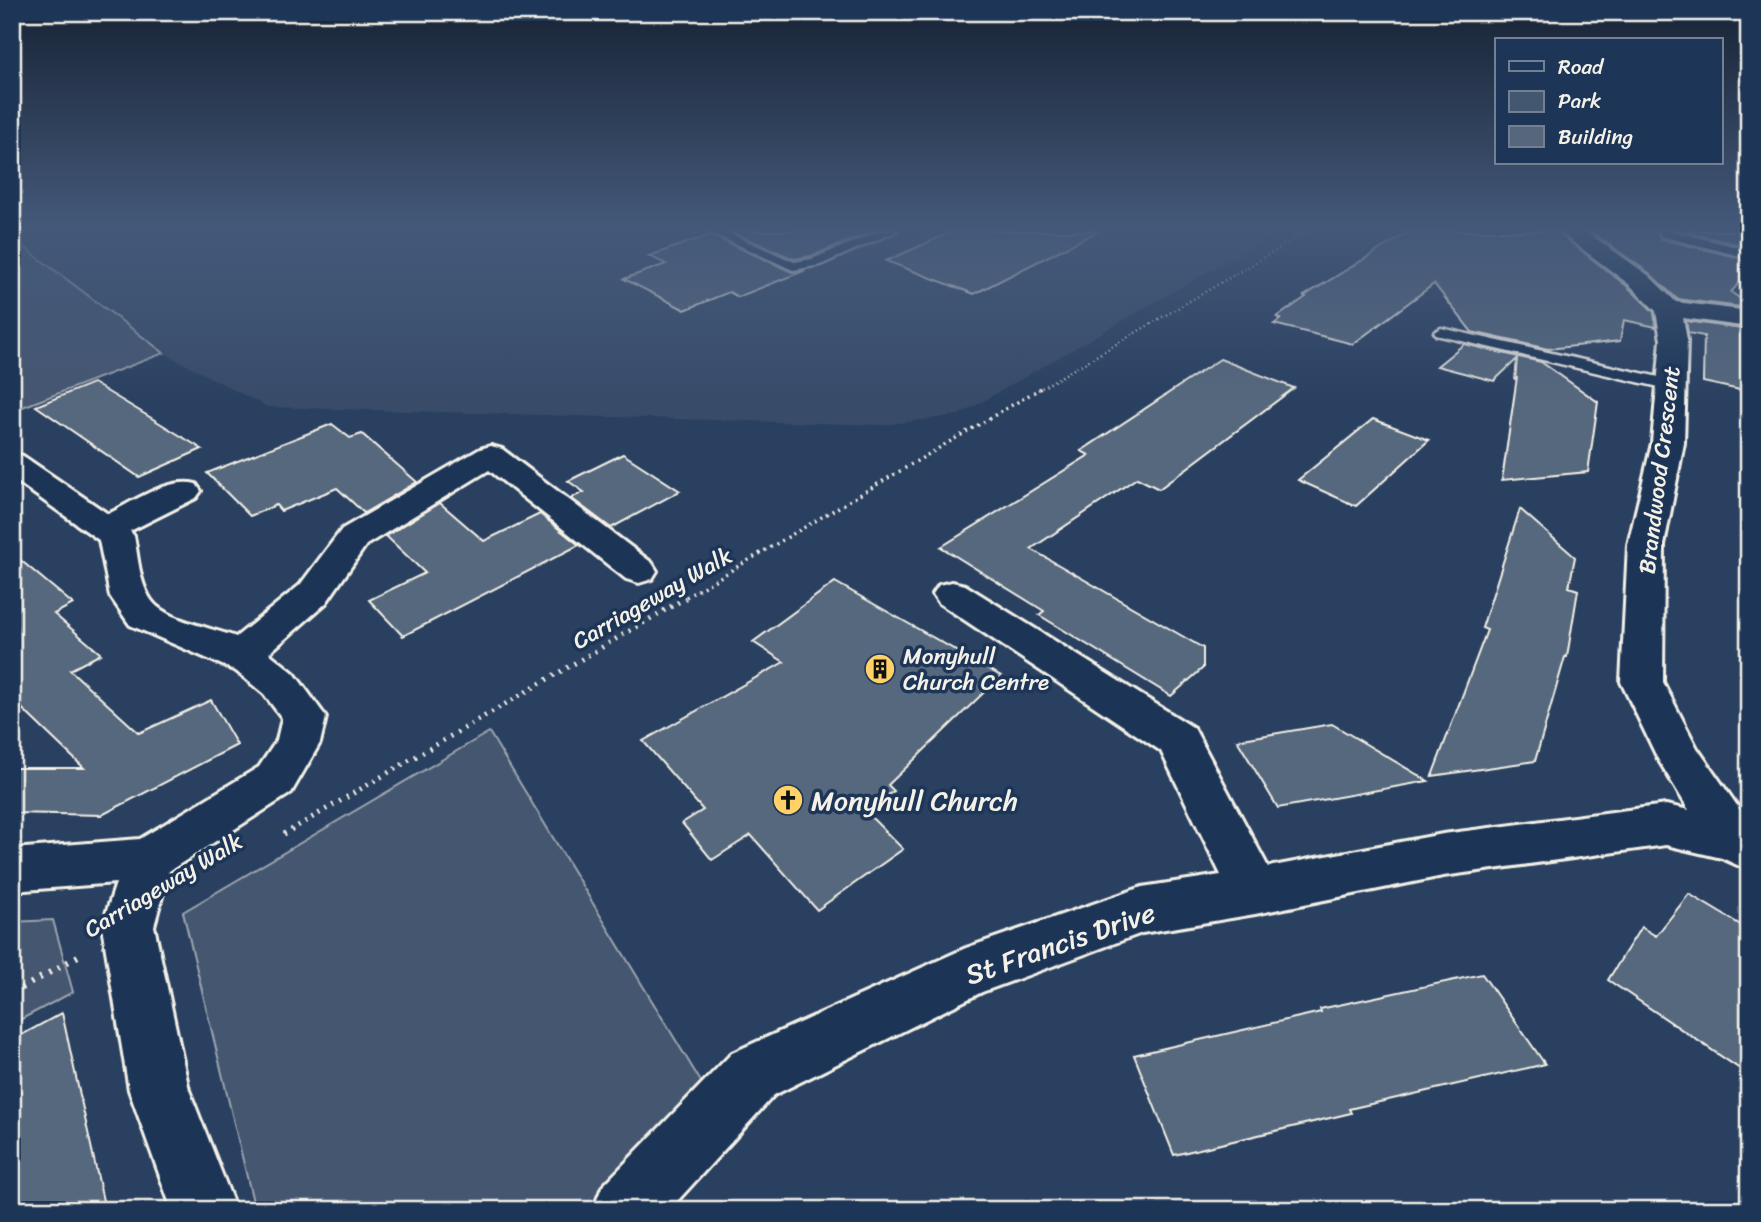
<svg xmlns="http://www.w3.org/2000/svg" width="1761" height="1222" viewBox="0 0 1761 1222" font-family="Sriracha,sans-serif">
<rect width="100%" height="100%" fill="#2a4060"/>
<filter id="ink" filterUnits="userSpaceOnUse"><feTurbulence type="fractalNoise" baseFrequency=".0143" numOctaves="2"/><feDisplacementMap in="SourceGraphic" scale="14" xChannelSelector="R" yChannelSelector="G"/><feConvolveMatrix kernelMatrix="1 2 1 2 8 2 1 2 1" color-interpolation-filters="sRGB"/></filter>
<g filter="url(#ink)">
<polygon fill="#374c69" points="63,231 1278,231 959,415 884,425 267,407 164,353 20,244"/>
<g fill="#445771" stroke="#9ca4ac" stroke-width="2">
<polygon points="20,244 164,353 12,411 12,247"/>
<polygon points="489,732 706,1090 589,1210 255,1210 183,912"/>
<polygon points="53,920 73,992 12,1024 12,922"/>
</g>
<g fill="#56677d" stroke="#f4f1e8" stroke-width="2">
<polygon points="730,231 874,231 811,256 794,259"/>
<polygon points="954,231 1098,231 974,294 886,261"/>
<polygon points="1410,231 1556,231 1628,287 1654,312 1656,327 1624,320 1620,341 1548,349 1472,332 1434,284 1353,344 1274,324 1281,319 1277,317 1306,297 1304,296"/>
<polygon points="1590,231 1658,231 1660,239 1749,260 1749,272 1731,292 1749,305 1749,308 1677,299 1649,273"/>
<polygon points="1682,231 1749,231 1749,247"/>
<polygon points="710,235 792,272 806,270 738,297 729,292 685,310 624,279 666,264 649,256"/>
<polygon points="1686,321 1749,330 1749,392 1703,382 1704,336 1688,333"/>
<polygon points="1464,344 1541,362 1598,402 1588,472 1502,480 1517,377 1515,380 1517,359 1494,381 1437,366"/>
<polygon points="1220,359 1294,388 1159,489 1137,478 1031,549 1203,648 1203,668 1171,696 1039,615 1044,611 941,547 1089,455 1081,451"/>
<polygon points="93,383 158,422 202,449 139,477 36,406"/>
<polygon points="1373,419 1429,440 1356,506 1298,480"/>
<polygon points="332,424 350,438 362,434 417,482 364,513 337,488 281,511 276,505 250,516 207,473"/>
<polygon points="623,454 680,491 611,528 571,498 584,492 568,481"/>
<polygon points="440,503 484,541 540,514 579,545 403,636 369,600 425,573 386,536"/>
<polygon points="1520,509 1575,557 1569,587 1578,590 1567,657 1565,657 1535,761 1432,776 1487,630 1482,628"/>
<polygon points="12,553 73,604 54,614 101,654 70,670 139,733 211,700 237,745 102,815 12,813 12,768 84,768 12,699"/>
<polygon points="835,582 1001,676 888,785 894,791 864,810 903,849 817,910 751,835 712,860 682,823 703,810 643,741 784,662 753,642"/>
<polygon points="1332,724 1428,781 1278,808 1237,740"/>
<polygon points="1689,894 1749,930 1749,1075 1608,980 1641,927 1656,936"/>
<polygon points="1482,974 1545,1064 1349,1109 1351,1113 1174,1155 1134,1055 1321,1012 1320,1009"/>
<polygon points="62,1013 105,1210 12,1210 12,1040"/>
</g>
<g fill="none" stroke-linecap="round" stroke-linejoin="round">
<g stroke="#f4f1e8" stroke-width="5">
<g id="lane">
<polygon points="708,231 724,231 794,262 812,259 881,231 897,231 820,265 793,270"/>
<polygon points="1660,231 1671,231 1749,250 1749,258 1661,236"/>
<polygon points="1441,328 1672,380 1680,385 1672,390 1436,335 1434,332"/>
</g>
</g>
<g stroke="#f4f1e8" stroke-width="6">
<g id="street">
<polygon points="1559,231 1585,231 1648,275 1676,302 1749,311 1749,327 1683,318 1687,340 1684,443 1664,545 1663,682 1697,748 1749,823 1749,866 1744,868 1722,858 1666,845 1443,876 1255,914 1142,933 982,992 774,1095 669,1210 593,1210 602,1187 732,1053 966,948 1142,887 1221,875 1161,751 939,603 933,594 939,585 952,582 965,585 1194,728 1268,867 1443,834 1666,805 1689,810 1658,759 1621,682 1628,545 1652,443 1661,340 1656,311 1630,285"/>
<path d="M491 446 502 449 652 563 657 571 652 579 639 583 626 579 489 470 366 545 326 603 269 653 294 673 326 717 320 743 291 793 169 871 154 926 189 1090 236 1210H172L129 1090 102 926 116 883 12 891V849L140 839 259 767 277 740 282 718 264 694 236 671 130 625 110 596 99 540 12 478V453L23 456 108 514C133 502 168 477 196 484L201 491 196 498 130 531 134 536C138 556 139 582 151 600 164 620 213 628 236 637L300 585 342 529 480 449Z"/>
</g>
</g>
<polyline stroke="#f4f1e8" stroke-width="2.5" stroke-dasharray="1 3.5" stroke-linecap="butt" points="1038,390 1309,231"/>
<polyline stroke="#f4f1e8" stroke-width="3.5" stroke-dasharray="2 4.5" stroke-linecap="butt" points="686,597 1041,388"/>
<polyline stroke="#f4f1e8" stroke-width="5" stroke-dasharray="2 6" stroke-linecap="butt" points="284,834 689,596"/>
<polyline stroke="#f4f1e8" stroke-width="6" stroke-dasharray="2.5 8" stroke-linecap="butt" points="12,994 78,956"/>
<use href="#lane" fill="#1d3557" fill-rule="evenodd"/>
<use href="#street" fill="#1d3557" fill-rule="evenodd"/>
</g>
</g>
<linearGradient id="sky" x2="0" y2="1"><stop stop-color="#172335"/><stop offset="0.57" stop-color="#44597a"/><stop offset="1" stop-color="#44597a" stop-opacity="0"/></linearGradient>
<rect width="1761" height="402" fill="url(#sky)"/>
<defs>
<g id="building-disc" transform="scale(1.575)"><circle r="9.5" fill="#ffd166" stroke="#1d3557"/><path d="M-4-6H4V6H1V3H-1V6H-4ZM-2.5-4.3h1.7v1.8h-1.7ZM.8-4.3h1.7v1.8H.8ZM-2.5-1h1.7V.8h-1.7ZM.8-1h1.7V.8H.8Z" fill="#111"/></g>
<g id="church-disc" transform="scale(1.575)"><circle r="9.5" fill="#ffd166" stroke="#1d3557"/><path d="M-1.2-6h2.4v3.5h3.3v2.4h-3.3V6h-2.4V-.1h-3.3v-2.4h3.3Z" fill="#111"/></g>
</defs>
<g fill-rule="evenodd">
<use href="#building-disc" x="880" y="669"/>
<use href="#church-disc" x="788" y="800"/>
</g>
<g text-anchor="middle" stroke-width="7" stroke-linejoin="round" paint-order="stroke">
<g font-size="23" fill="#f4f1e8" stroke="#1d3557">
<text transform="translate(1659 470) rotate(-83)" y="8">Brandwood Crescent</text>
<text transform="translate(652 598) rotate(-30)" y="8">Carriageway Walk</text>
<text transform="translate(163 885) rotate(-31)" y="8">Carriageway Walk</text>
</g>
<g font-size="23" fill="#f4f1e8" stroke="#1d3557" text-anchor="start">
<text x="903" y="664">Monyhull<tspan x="903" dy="26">Church Centre</tspan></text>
</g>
<g font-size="28" fill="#f4f1e8" stroke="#1d3557" text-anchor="start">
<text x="811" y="810">Monyhull Church</text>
</g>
<g font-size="28" fill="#f4f1e8" stroke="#1d3557">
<text transform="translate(1060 943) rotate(-19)" y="10">St Francis Drive</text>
</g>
</g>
<rect width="1761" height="1222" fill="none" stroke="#1d3557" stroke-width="42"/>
<rect x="21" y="21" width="1719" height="1180" fill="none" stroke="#f4f1e8" stroke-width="2.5" filter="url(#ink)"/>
<rect x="1495" y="38" width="228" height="126" fill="#1d3557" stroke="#738091" stroke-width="2"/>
<rect x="1509" y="61" width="35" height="10" fill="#1d3557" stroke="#738091" stroke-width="2"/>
<text x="1558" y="74" font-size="21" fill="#f4f1e8">Road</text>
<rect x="1509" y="91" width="35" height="21" fill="#445771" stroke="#738091" stroke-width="2"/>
<text x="1558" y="108" font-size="21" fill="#f4f1e8">Park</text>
<rect x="1509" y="126" width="35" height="21" fill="#56677d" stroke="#738091" stroke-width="2"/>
<text x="1558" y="144" font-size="21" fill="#f4f1e8">Building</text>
</svg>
